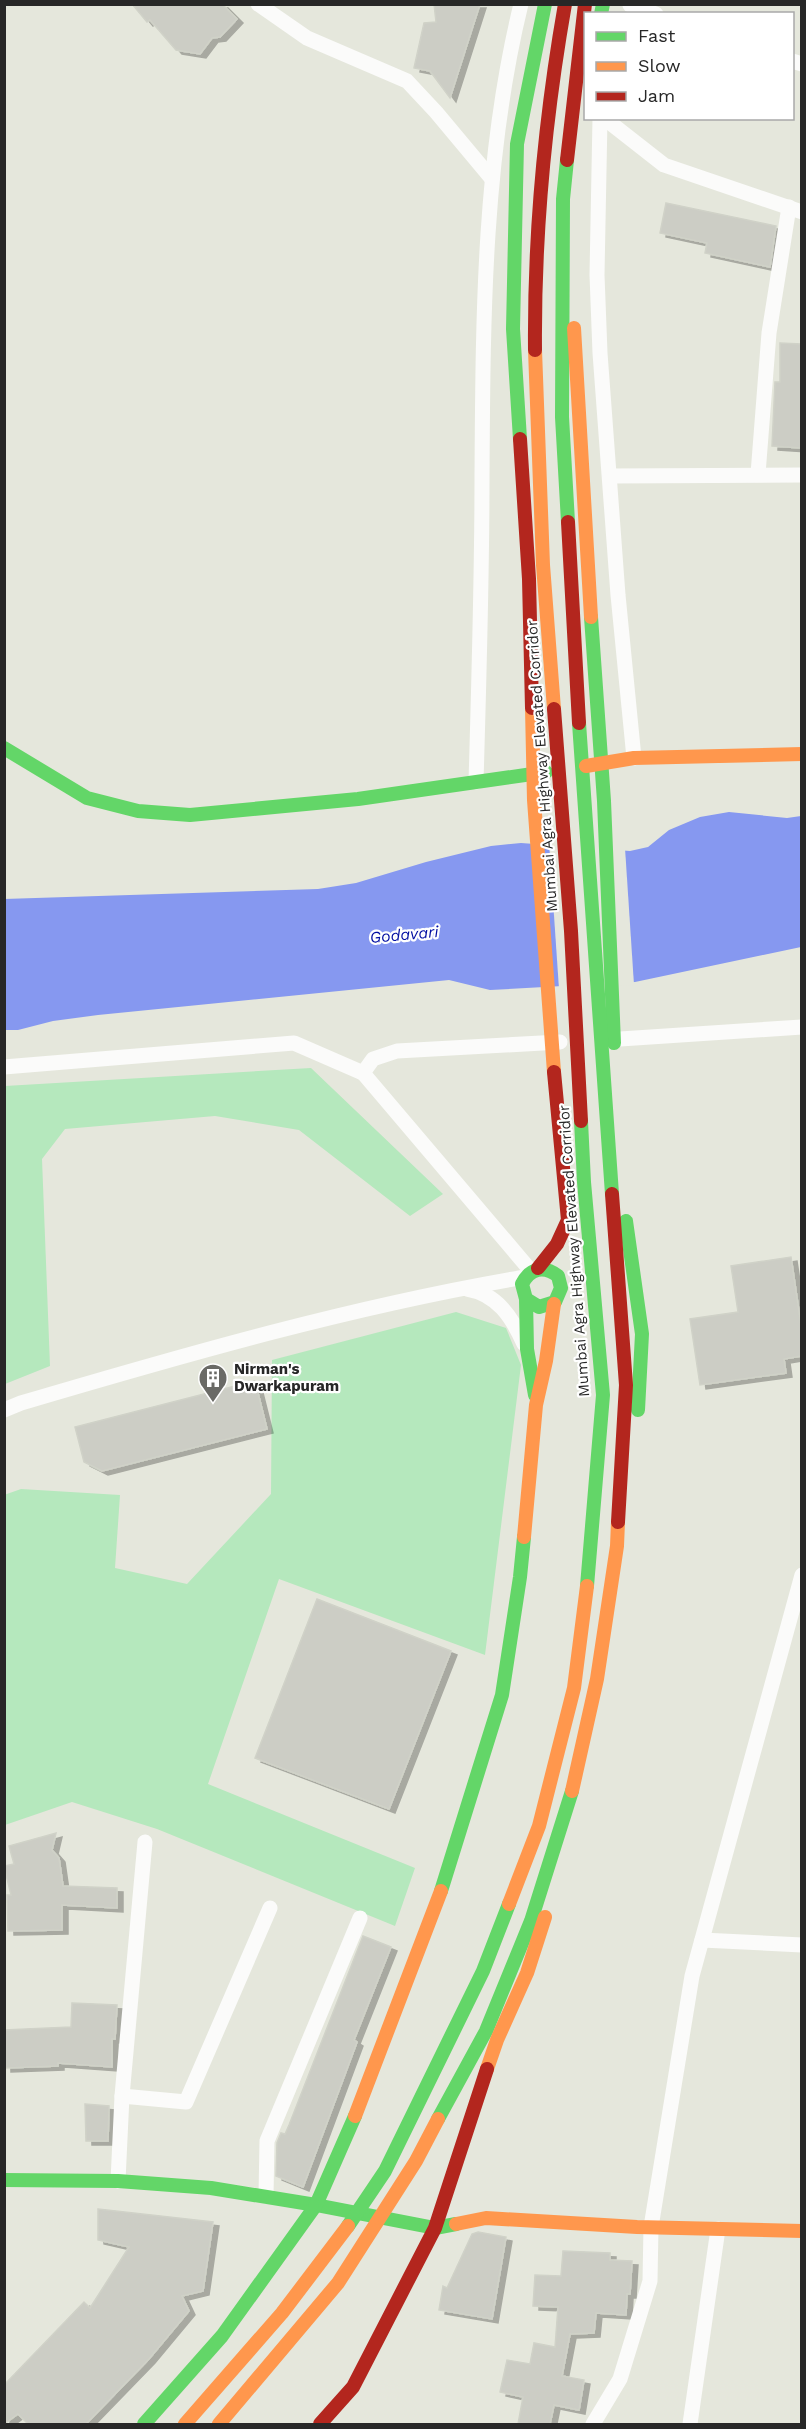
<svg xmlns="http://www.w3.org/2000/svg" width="806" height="2429" viewBox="0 0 806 2429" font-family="'Work Sans',sans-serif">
<defs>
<filter id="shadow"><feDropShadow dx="6" dy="4" stdDeviation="0" flood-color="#0004"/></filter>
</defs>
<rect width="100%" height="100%" fill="#e5e7dc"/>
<g fill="#b5e8bd">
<polygon points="311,1068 443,1194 410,1216 299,1130 215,1116 65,1129 42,1159 50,1366 5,1384 5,1086"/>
<polygon points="456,1312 506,1328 521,1365 485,1655 279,1579 208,1784 415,1868 395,1926 157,1829 72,1802 5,1825 4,1495 21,1489 120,1495 115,1568 187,1584 271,1494 272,1360"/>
</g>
<polygon fill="#8698f0" points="729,812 787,818 801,816 801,947 635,982 490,990 449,980 98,1015 53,1021 18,1030 5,1030 4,899 318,889 356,883 426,862 491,846 521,843 630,851 648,847 669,830 700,817"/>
<polygon fill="#e5e7dc" points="549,842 625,848 634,985 559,989"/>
<g fill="#cccdc5" stroke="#d0d2c8" stroke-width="1.5" filter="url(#shadow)">
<polygon points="132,4 222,4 237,19 220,37 212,38 200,54 176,50 150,20 147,22"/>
<polygon points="434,4 480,4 450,98 430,71 414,68 424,23 436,22"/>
<polygon points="666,203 776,226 770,267 705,253 707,243 660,233"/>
<polygon points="780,343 801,344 801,448 772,446 775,382 780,382"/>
<polygon points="791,1257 801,1325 801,1356 784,1359 786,1373 700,1385 690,1319 738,1312 731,1266"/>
<polygon points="255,1381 267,1429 102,1471 84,1462 75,1427"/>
<polygon points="317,1599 451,1651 389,1809 255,1758"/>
<polygon points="56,1833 52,1850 59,1858 63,1886 117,1888 117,1908 62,1905 62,1930 8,1931 7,1895 11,1895 4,1866 14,1864 9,1846"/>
<polygon points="363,1936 391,1947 354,2040 357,2042 303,2187 276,2176 277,2143 281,2133 285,2134 289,2125"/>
<polygon points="72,2003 117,2005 115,2039 112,2039 112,2067 58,2063 58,2066 5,2068 4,2030 71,2027"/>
<polygon points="85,2104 109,2106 108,2141 86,2141"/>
<polygon points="98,2209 213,2222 203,2291 182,2296 189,2311 149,2359 86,2424 28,2424 18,2414 4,2424 4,2385 84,2302 90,2308 129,2247 98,2240"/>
<polygon points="478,2232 506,2237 492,2319 439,2310 443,2286 447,2288 472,2234"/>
<polygon points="563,2251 610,2253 610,2260 632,2261 630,2294 627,2294 626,2315 596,2313 594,2333 570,2334 562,2376 584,2380 579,2410 554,2405 550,2424 518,2424 523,2397 500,2392 507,2360 530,2364 534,2343 555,2347 558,2307 533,2306 535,2275 561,2276"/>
</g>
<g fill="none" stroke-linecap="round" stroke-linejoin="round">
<g stroke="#fbfbfa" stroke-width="15">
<polyline points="258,4 307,38 407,81 436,112 492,179"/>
<polyline points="630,5 656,14"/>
<polyline points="792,61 802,64"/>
<polyline points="600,118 597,275 600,353 618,595 634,758"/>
<polyline points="604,118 664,165 802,212"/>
<polyline points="758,474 769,333 789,207"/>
<polyline points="610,476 802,475"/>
<path d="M476 782C479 680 482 579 482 478 483 320 483 159 521 4"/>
<polyline points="605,1040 802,1027"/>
<polyline points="4,1067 294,1043 363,1073"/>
<polyline points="531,1271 363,1073 373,1059 397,1051 560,1042"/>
<path d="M467 1289C497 1294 512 1317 524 1344"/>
<path d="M4 1410 21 1403C187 1354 354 1306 525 1277"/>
<polyline points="702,1940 802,1945"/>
<polyline points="122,2096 145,1842"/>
<polyline points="118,2181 122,2096 186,2102 270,1908"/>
<polyline points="266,2196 267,2141 360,1918"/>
<polyline points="593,2424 620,2379 650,2281 651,2227 692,1976 802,1575"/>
<polyline points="690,2424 718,2229"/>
</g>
<g stroke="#63d668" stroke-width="14">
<polyline points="601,14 603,4"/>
<polyline points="567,160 563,199 562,417 568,522"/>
<polyline points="520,439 513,329 517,144 545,4"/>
<polyline points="591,617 604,801 614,1043"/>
<polyline points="579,723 612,1194"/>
<polyline points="4,748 87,798 138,811 190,815 358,799 546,772"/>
<polyline points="581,1121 584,1182 603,1395 587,1586"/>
<polyline points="626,1221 642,1334 638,1410"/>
<path d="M526 1299 539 1307 555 1302 561 1288 558 1276C544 1265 530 1268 522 1284L526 1299 527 1349 535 1395"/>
<polyline points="441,1891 502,1695 520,1577 524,1537"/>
<polyline points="438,2119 486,2031 531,1921 572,1791"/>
<polyline points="4,2180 118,2181 211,2188 316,2205 435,2228 456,2224"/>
<polyline points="348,2226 385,2171 483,1971 509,1904"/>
<polyline points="144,2424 222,2336 316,2205 355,2116"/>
</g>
<g stroke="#ff974d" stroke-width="14">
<polyline points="574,328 591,617"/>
<polyline points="535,350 543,565 554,709"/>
<polyline points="532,708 534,800 554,1072"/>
<polyline points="586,766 634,758 802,754"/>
<polyline points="524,1537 536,1405 546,1361 554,1304"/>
<polyline points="572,1791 597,1679 617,1546 618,1522"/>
<polyline points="509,1904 539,1826 574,1688 587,1586"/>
<polyline points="487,2069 497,2040 527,1973 545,1917"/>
<polyline points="355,2116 441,1891"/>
<polyline points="456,2224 486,2218 637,2227 802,2231"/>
<polyline points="185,2424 282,2313 348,2226"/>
<polyline points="219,2424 338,2283 416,2161 438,2119"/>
</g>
<g stroke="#b3261e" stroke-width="14">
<polyline points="567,160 585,4"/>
<path d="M535 350C534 234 545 118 565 4"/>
<polyline points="520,439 529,579 532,708"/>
<polyline points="568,522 579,723"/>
<polyline points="554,709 571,931 581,1121"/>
<polyline points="612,1194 626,1385 618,1522"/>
<polyline points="538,1268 557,1244 568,1220 554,1072"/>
<polyline points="320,2424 353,2387 435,2228 487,2069"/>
</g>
</g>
<defs>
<g id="building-pin" transform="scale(1.5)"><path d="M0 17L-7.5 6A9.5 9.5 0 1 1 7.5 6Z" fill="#6a6a66" stroke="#fff"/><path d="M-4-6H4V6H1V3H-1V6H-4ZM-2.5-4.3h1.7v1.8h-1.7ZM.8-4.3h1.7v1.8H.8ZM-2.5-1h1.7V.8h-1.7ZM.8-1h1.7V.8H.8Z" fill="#fff"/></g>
</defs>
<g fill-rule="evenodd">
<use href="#building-pin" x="213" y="1378"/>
</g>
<g text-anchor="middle" stroke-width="4.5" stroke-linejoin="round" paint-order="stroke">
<g font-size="15" fill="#272727" stroke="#fff">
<text transform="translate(542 766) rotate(-94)" y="5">Mumbai Agra Highway Elevated Corridor</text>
<text transform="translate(574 1251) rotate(-94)" y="5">Mumbai Agra Highway Elevated Corridor</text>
</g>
<g font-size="15" font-weight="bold" fill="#272727" stroke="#fff" text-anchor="start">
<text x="234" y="1374">Nirman's<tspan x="234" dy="17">Dwarkapuram</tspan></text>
</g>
<g font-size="16" font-style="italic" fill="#010da1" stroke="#fff">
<text transform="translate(404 934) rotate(-5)" y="6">Godavari</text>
</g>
</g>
<rect width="806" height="2429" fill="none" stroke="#272727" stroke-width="12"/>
<rect x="584" y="12" width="210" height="108" fill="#ffffff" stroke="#a9a9a9" stroke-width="1.5"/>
<rect x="596" y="32" width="30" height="9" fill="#63d668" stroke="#a9a9a9" stroke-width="1.5"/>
<text x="638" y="42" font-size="18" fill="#272727">Fast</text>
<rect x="596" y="62" width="30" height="9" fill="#ff974d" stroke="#a9a9a9" stroke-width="1.5"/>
<text x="638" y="72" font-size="18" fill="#272727">Slow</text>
<rect x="596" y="92" width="30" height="9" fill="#b3261e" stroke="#a9a9a9" stroke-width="1.5"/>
<text x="638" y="102" font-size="18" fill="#272727">Jam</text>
</svg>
